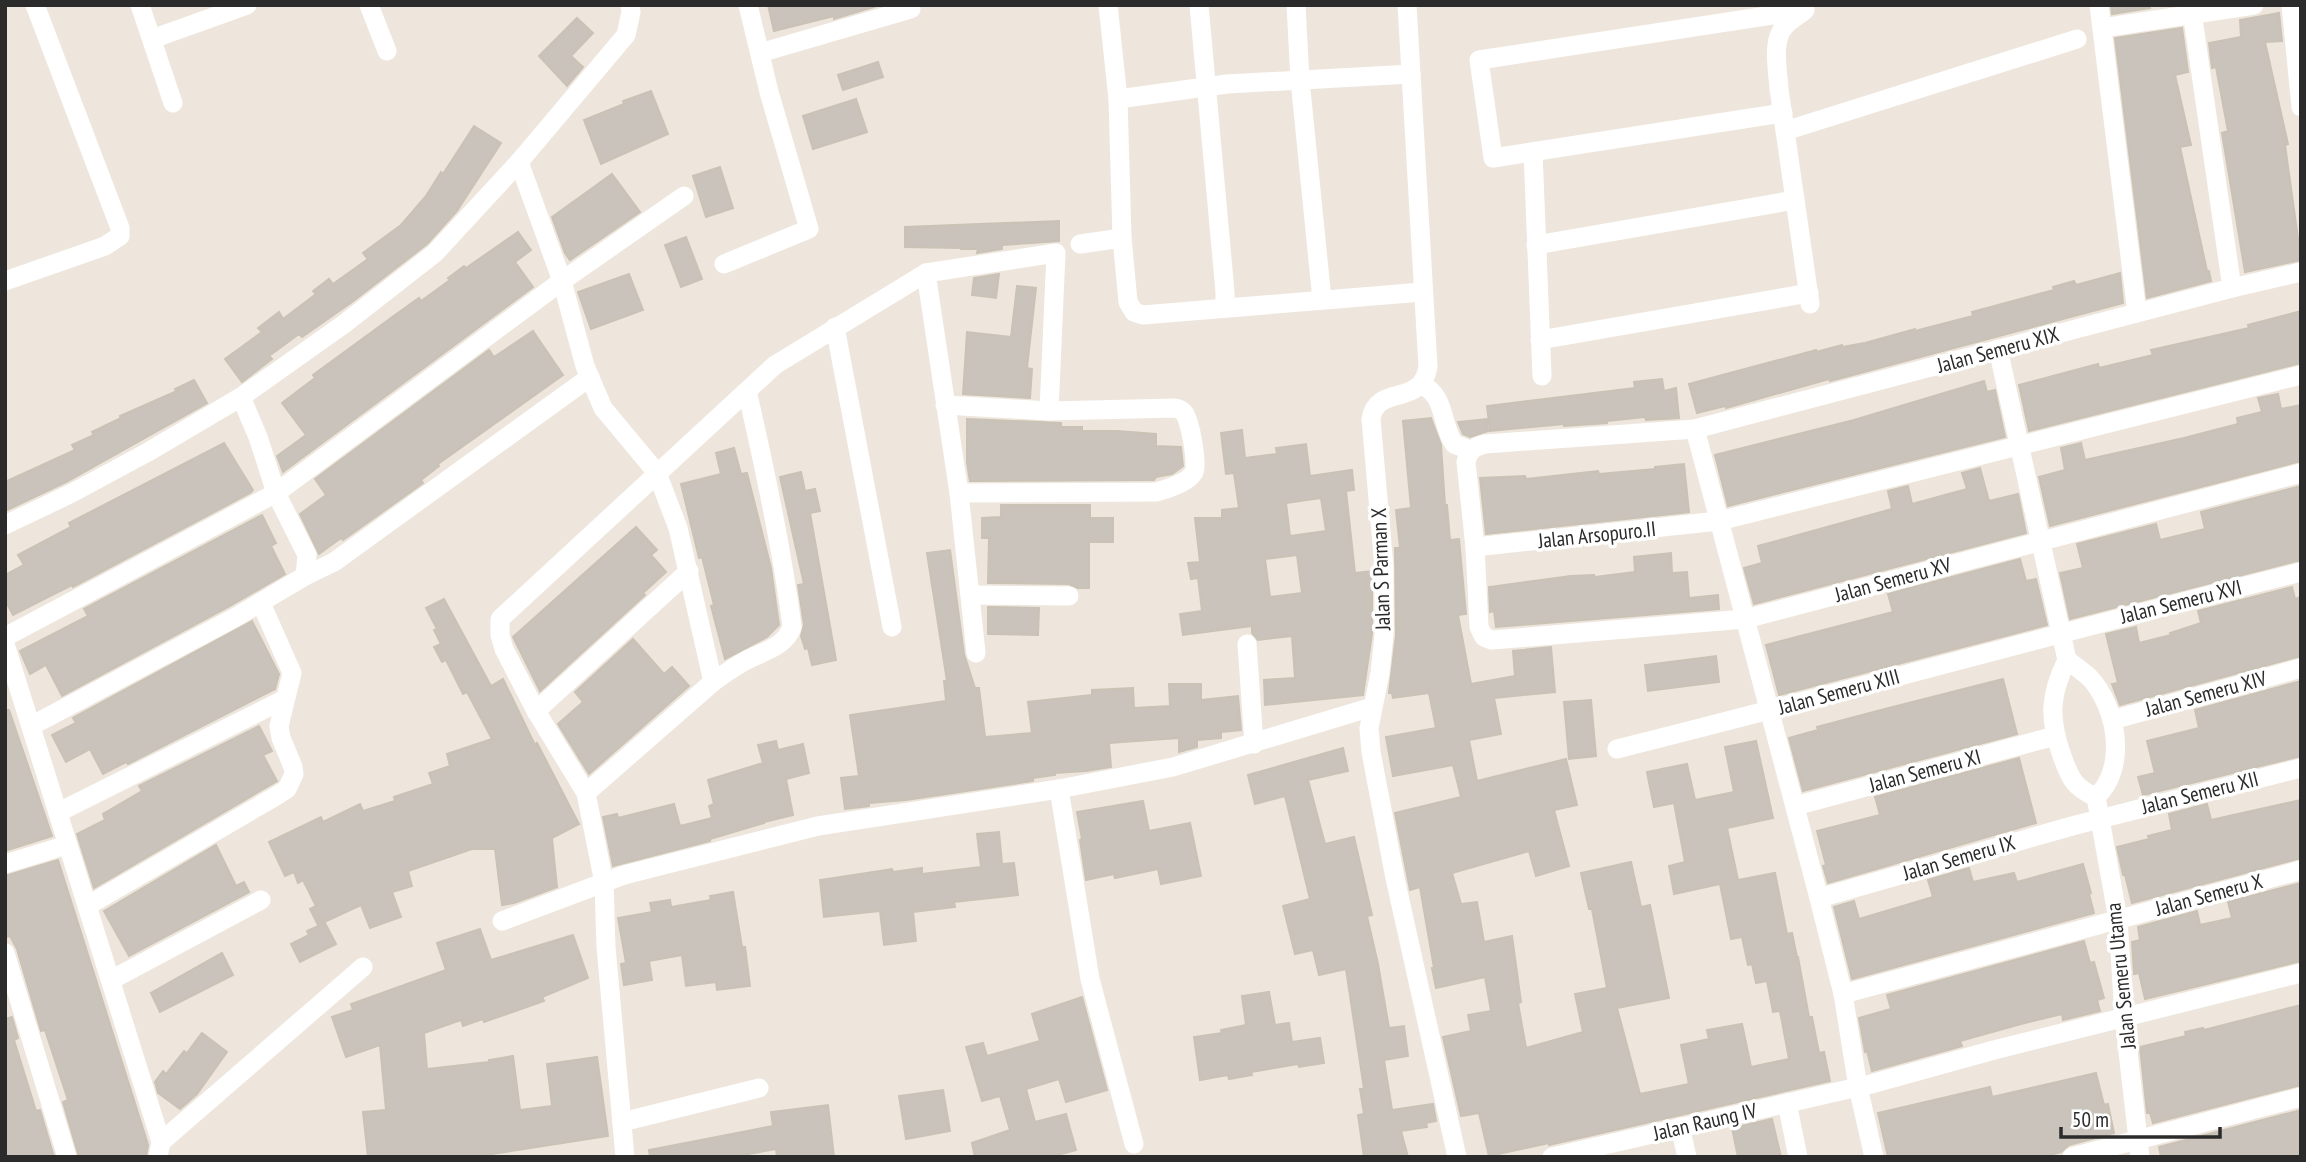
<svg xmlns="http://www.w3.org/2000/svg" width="2306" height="1162" viewBox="0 0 2306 1162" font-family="'PT Sans Narrow',sans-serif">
<rect width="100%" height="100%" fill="#eee6dc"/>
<g fill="#c9c3bc" stroke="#c9c2b5" stroke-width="2" fill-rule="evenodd">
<polygon points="768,5 880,5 834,19 834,16 774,31"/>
<polygon points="2111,5 2149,5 2150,8 2112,14"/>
<polygon points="2279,13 2282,41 2265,42 2288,144 2285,145 2301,260 2245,272 2222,133 2228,131 2216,67 2212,68 2209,43 2241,37 2240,20"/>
<polygon points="577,18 593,33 571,56 583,67 567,86 539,56"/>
<polygon points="2182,28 2188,72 2175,75 2191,145 2180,147 2207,271 2209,271 2211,281 2147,298 2115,38"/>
<polygon points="878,62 883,77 843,90 838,75"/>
<polygon points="651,91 668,134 601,164 584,120 624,104 623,101"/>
<polygon points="856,99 867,132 813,149 803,116"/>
<polygon points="474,126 501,143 457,211 427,244 352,302 302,337 299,334 269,356 272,359 242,382 225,359 262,332 258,328 279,312 283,319 316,294 313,291 329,279 333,284 368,259 363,253 401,225 426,196 441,172 443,174"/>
<polygon points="720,167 733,208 706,217 693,176"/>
<polygon points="612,174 640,212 570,260 565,253 552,217"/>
<polygon points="1059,221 1059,241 1002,245 1002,249 977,253 978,249 961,249 961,248 905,247 905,227"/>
<polygon points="518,232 531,250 515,262 533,287 283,472 277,456 306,435 282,403 315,378 313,375 395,315 419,298 421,301 450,280 448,278 464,266 466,268"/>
<polygon points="686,237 702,279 681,287 665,245"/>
<polygon points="2120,273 2123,303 1830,381 1829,379 1726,408 1725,406 1697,413 1689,384 1816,350 1816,352 1842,345 1842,347 1865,343 1915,329 1915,331 1942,324 1973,316 1972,312 2054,290 2053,287 2074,281 2076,285"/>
<polygon points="629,274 643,310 591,329 578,292"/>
<polygon points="999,274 996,298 972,295 974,278"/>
<polygon points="1017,286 1036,288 1027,368 1032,369 1030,398 963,394 967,332 1011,337"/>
<polygon points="2301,311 2301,363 2029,431 2019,385 2098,364 2099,368 2153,355 2151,350 2249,328 2248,325"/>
<polygon points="533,331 563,375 438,464 439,466 421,480 423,483 343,540 341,538 319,554 300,514 326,495 315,479 489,350 494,357"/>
<polygon points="1662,379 1664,391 1676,388 1679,418 1646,420 1645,417 1607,421 1607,423 1564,426 1564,424 1490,431 1487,406 1635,388 1634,382"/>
<polygon points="194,380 207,403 66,482 5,511 5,482 75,450 72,445 94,435 92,432 121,418 120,416 177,391 175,389"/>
<polygon points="1984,381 1987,392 1995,390 2005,437 1728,506 1715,455 1854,420"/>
<polygon points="2278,394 2281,409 2301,405 2301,461 2050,526 2039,477 2065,470 2061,448 2081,443 2085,460 2184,438 2238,424 2237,418 2262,412 2258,398"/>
<polygon points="1431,418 1441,445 1445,505 1447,505 1450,540 1459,539 1466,614 1458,615 1471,684 1515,676 1513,651 1551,647 1555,692 1494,698 1501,734 1469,740 1477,781 1566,759 1577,805 1554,810 1569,866 1536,876 1529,851 1452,873 1461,904 1477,902 1484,942 1512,936 1521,1002 1518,1003 1526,1048 1583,1032 1575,994 1607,988 1592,909 1589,909 1581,873 1631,862 1641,907 1650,905 1669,998 1617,1008 1640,1094 1689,1084 1681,1045 1709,1039 1707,1030 1742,1024 1751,1067 1789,1059 1780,1011 1773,1012 1767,981 1756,983 1752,964 1748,965 1742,937 1731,939 1720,884 1674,894 1669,866 1685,862 1674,803 1654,807 1647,772 1687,764 1695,800 1734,792 1725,747 1756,741 1773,818 1727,828 1738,880 1775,873 1787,934 1792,933 1797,957 1798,957 1809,1017 1812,1017 1819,1053 1824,1052 1830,1081 1549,1145 1549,1143 1489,1156 1479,1113 1461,1116 1443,1037 1471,1031 1468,1015 1491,1011 1485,977 1436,988 1432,968 1434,968 1420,887 1410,890 1395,813 1461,797 1453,765 1393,776 1386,737 1436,728 1429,693 1393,698 1392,693 1389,693 1396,635 1395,548 1400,548 1396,510 1411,508 1403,421"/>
<polygon points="967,419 1061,423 1061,427 1082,427 1082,431 1117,431 1156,434 1156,446 1181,447 1183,466 1172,474 1156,477 1154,480 970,481 967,463"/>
<polygon points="1487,419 1488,431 1470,437 1463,434 1458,422"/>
<path d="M1242 430 1245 458 1277 454 1276 448 1306 444 1310 476 1352 470 1354 490 1346 491 1355 573 1372 571V634L1363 695 1265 705 1264 680 1295 678 1292 636 1258 640 1252 633V626L1183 635 1180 614 1202 611 1198 578 1191 579 1188 563 1200 562 1195 518H1222V510L1239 508 1234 473 1226 474 1221 433ZM1321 498 1326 531 1290 536 1286 503ZM1297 555 1302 593 1270 597 1265 559Z"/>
<polygon points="224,443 253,490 250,493 73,587 72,585 50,596 13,615 5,600 5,575 24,565 18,555 71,527 69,523"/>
<polygon points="734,448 741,474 747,473 771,568 779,625 767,637 725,659 711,606 714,605 702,557 699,558 681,484 721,474 716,453"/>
<polygon points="1684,464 1689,512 1486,534 1480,478 1525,476 1526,479 1598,471 1599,474 1655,469 1655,467"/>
<polygon points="1980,468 1989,501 2018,494 2026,533 1754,604 1744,568 1762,563 1758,546 1892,509 1888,491 1908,486 1912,504 1967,489 1962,473"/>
<polygon points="801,472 805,491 815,489 820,511 810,513 836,660 812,665 808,648 805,649 801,636 804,625 798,585 804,584 780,477"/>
<polygon points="2301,486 2301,560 2070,619 2060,573 2083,568 2077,544 2156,524 2160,540 2205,529 2201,512"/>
<polygon points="1001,505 1090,505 1090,518 1113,518 1113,542 1089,542 1089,588 1078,588 1069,584 988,583 989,538 982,538 982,518 1001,517"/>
<polygon points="262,515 276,543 271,546 285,574 230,606 62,696 46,665 30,674 20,651 88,616 84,609"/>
<polygon points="636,527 657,550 651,555 666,572 643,593 645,595 540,691 513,637"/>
<polygon points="950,550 964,654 975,688 979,688 985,737 1032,733 1028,702 1092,695 1092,690 1133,688 1134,708 1170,706 1169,684 1201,684 1201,700 1238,696 1241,730 1221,732 1221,738 1197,740 1197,747 1179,752 1179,738 1109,743 1111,767 1086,771 1055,773 1055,775 1033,778 1033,781 906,800 869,803 869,806 845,809 841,778 859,776 850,715 946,701 944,681 947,681 927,553"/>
<polygon points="1671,553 1672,573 1687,572 1689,598 1718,595 1719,609 1496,627 1494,611 1490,612 1489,587 1571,576 1594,575 1595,577 1635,572 1634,557"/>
<polygon points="2020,559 2026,581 2036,579 2047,625 1779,695 1766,645 1893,612 1888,594"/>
<polygon points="2292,587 2295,599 2301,597 2301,656 2120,705 2112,684 2118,683 2106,634 2136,627 2139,643 2171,635 2170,633 2201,623 2198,611"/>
<polygon points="444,599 491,686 503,679 535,745 537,743 579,824 552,838 557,887 514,903 502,905 495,849 472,849 408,871 412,886 392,892 401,917 370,928 361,905 318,925 310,909 316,906 303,880 298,883 294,872 285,876 269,842 321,817 323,822 360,804 363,811 395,801 394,797 433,784 429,773 450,766 447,754 492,739 467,692 463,694 446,660 442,662 434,647 441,644 434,630 437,629 426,608"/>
<polygon points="988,607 1039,608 1038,635 988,634"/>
<polygon points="252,621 279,674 275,689 128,764 126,762 103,774 90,749 66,762 52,735 76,723 73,718"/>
<polygon points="633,639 664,674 672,667 689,686 589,774 558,724 583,702 575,692"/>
<polygon points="1716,656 1719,682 1648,691 1645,665"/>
<polygon points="2003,679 2017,734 1803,791 1789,738 1818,730 1817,727 1881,710"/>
<polygon points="2301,681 2301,756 2143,795 2138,777 2155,773 2147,741 2199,728 2195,710"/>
<polygon points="1591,700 1596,756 1569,759 1564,702"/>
<polygon points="5,710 9,710 52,836 5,851"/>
<polygon points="259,726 272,751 263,755 277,781 94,888 77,834 105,820 103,814 142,791 139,786"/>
<polygon points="776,741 778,750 803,744 809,773 786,779 793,815 764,822 764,823 710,839 710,841 613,866 603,817 617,814 618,818 674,804 680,826 712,818 709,806 714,804 708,780 763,763 758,745"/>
<polygon points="1343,748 1348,771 1308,780 1325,844 1354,837 1372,915 1367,916 1378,964 1389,1028 1404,1026 1408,1056 1384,1060 1392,1110 1433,1104 1436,1121 1426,1123 1427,1127 1401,1131 1408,1157 1364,1157 1358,1115 1364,1114 1360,1089 1364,1089 1346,969 1319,975 1313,950 1295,954 1283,906 1310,899 1285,796 1255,804 1248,775"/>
<polygon points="2019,758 2036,823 1828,883 1823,866 1826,865 1817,831 1880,815 1875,797"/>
<polygon points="2301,800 2301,858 2132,903 2125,875 2123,875 2117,847 2149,839 2148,836 2172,830 2169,814 2207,804 2211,820"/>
<polygon points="1143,801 1149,831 1190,823 1201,876 1161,884 1158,869 1115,878 1114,874 1086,880 1080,840 1082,839 1077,812"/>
<polygon points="999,832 1002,864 1014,863 1018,895 954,902 955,907 913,912 916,941 884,945 880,911 824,917 820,880 892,869 893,872 922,868 922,874 981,867 977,834"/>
<polygon points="216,845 236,886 244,882 249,892 129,956 104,911"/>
<polygon points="58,860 145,1135 148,1145 146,1157 79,1157 63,1102 68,1100 45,1030 41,1031 17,949 10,936 5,937 5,876"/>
<polygon points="2083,864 2091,893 2089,894 2094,913 1852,979 1834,907 1854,901 1859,919 1933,897 1928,880 1969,868 1973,882 2014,873 2017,882"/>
<polygon points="2301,883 2301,961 2145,999 2139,973 2134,974 2132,942 2140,940 2138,927 2197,911 2200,925 2232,918 2228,902"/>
<polygon points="733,892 742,947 745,947 750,986 717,990 716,982 686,986 682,955 649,961 652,980 624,985 621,964 626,963 618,918 652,912 650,903 670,900 671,907 711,900 710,896"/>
<polygon points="325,923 336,944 300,962 291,944 309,935 307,931"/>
<polygon points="480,929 491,960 573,935 588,978 542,997 544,1001 484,1022 483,1019 463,1026 461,1020 424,1033 427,1069 489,1062 489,1060 513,1056 520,1110 552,1106 547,1064 597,1057 608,1136 473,1157 368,1157 363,1112 386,1110 380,1045 346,1057 332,1017 353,1010 351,1004 446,970 437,943"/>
<polygon points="2084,941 2090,963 2094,962 2104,998 2097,1000 2100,1011 2063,1020 2062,1014 2021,1024 1960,1041 1962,1046 1872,1071 1867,1051 1865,1052 1859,1018 1891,1009 1887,995"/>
<polygon points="222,953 233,975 160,1012 151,993"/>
<polygon points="1269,992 1275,1025 1289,1023 1292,1042 1320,1038 1324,1063 1299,1067 1298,1064 1251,1072 1252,1075 1229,1079 1228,1075 1200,1080 1194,1037 1222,1033 1221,1030 1246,1025 1242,996"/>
<polygon points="1082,997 1107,1090 1066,1102 1059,1079 1026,1089 1035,1122 1066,1114 1076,1150 1050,1157 975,1157 972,1143 1010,1130 1000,1096 982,1101 966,1047 983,1043 987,1056 1040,1041 1032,1014"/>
<polygon points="2301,1005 2301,1085 2153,1123 2150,1113 2147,1113 2140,1047 2186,1036 2185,1032 2203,1028 2204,1030"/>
<polygon points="12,1017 18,1038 14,1040 36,1111 40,1110 54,1157 5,1157 5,1019"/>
<polygon points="202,1033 227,1052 197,1094 180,1109 158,1093 155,1082 163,1071 166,1074 184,1051 187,1053"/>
<polygon points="2096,1073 2104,1105 2108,1104 2114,1133 2069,1145 2061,1152 2042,1157 1888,1157 1878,1113 1990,1087 1992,1097"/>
<polygon points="943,1090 950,1131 906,1139 899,1096"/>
<polygon points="828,1105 834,1157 777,1157 776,1149 732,1157 650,1157 649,1150 773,1126 771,1112"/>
<polygon points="2301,1110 2301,1157 2161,1157 2159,1147"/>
<polygon points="1772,1119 1781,1157 1738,1157 1732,1128"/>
</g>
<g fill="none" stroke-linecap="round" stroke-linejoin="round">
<g stroke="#fff" stroke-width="19">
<polyline points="140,5 173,103"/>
<polyline points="369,5 387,51"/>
<polyline points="1108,5 1118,99 1122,238 1128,302 1134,312 1143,315 1422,292"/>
<polyline points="1199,5 1225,292 1225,308"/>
<polyline points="1296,5 1300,80 1322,300"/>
<path d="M1407 5 1428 367C1421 408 1377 383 1371 419L1384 567V635L1380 673 1369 728 1371 752 1395 878 1457 1157"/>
<polyline points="2099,5 2137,313"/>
<polyline points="2191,5 2232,288"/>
<polyline points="2291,5 2301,107"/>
<path d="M1804 11C1798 16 1790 20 1785 26 1771 40 1778 70 1779 89L1810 304"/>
<polyline points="2102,28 2254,5"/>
<polyline points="152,39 247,5"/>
<polyline points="760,53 911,9"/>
<polyline points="1118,99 1227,84 1411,74"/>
<polyline points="1783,113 1493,158 1479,60 1805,10"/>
<polyline points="1785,131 2077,39"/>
<polyline points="1533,152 1542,376"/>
<polyline points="519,162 562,281 585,366 603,408 657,473 678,528 713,682"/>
<polyline points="1080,244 1122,238"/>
<polyline points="1536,245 1795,200"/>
<polyline points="724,264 809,229 769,92 748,5"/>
<path d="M2301 272 2232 288 1695 429 1485 444C1474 447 1469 450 1466 462L1475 547 1479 627 1484 637 1492 640 1745 619 2301 473"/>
<polyline points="926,273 959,493 976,653"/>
<polyline points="5,281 105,246 120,236 120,228 35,5"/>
<polyline points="835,327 892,627"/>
<polyline points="1540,340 1809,293"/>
<polyline points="1998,349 2067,660"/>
<path d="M1422 385C1446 396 1441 425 1454 444L1470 450"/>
<path d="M945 405 1049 411 1175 408C1178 409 1181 409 1184 413 1190 419 1198 465 1194 472 1188 483 1167 489 1156 492L959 493"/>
<polyline points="1695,429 1819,898 1843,994 1858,1087 1874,1157"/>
<polyline points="5,525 72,493 148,452 241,397 344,324 435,253 519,162 626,35 631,12 630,5"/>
<polyline points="1475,547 1719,521 2301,375"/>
<polyline points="305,576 334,562 590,377"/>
<polyline points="970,595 1069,596"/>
<polyline points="5,637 276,493 562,281 684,196"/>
<polyline points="5,644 161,1142 158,1157"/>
<polyline points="1247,644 1254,744"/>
<path d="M2067 660C2074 665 2082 671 2089 677 2117 706 2128 768 2096 797 2074 788 2070 778 2062 756 2049 719 2049 696 2067 660Z"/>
<polyline points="536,711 689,571"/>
<polyline points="2112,720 2301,668"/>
<polyline points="31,726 236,617 305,576 307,555 276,493 258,437 241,397"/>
<path d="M1617 749C1845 692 2072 629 2301 572"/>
<polyline points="1059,789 1090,979 1134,1144"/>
<path d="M586 793 713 682C724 674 735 666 747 660 764 651 785 647 792 627 782 548 765 469 747 391"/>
<polyline points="2096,797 2118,919 2124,1017 2140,1157"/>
<polyline points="1795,806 2055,736"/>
<polyline points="59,812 285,699"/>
<polyline points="5,864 67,845"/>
<polyline points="1819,898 2072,826 2301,768"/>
<polyline points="87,906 276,796 287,789 294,774 293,767 281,738 279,726 292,673 261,603"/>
<polyline points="502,921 624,875 818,826 1059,789 1173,767 1372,707"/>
<polyline points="5,953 67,1157"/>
<polyline points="111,980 261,900"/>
<polyline points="1843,994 2301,870"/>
<polyline points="1787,1103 1798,1157"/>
<polyline points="622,1122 759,1088"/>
<polyline points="1680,1127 1687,1157"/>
<polyline points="161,1142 363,967"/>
<polyline points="625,1157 606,947 604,883 586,793 536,711 504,649 500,635 500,619 775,365 926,273 1056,253 1049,411"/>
<polyline points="1552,1157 1871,1084 1994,1050 2301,973"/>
<polyline points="2072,1157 2301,1097"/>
</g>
</g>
<g text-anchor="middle" stroke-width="7" stroke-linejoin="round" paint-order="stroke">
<g font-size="21" fill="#2b2b2b" stroke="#fff">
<text transform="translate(1998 350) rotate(-15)" y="7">Jalan Semeru XIX</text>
<text transform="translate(1597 535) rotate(-6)" y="7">Jalan Arsopuro.II</text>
<text transform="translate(1381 569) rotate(-92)" y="7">Jalan S Parman X</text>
<text transform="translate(1893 580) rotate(-15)" y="7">Jalan Semeru XV</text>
<text transform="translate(2181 602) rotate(-14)" y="7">Jalan Semeru XVI</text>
<text transform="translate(1839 692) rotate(-15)" y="7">Jalan Semeru XIII</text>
<text transform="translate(2206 694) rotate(-15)" y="7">Jalan Semeru XIV</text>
<text transform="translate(1925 771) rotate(-15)" y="7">Jalan Semeru XI</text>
<text transform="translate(2200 793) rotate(-14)" y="7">Jalan Semeru XII</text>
<text transform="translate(1959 858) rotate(-16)" y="7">Jalan Semeru IX</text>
<text transform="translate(2209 895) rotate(-15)" y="7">Jalan Semeru X</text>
<text transform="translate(2121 976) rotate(-96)" y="7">Jalan Semeru Utama</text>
<text transform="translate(1705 1122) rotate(-13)" y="7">Jalan Raung IV</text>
</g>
</g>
<rect width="2306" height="1162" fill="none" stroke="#2b2b2b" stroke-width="14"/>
<path d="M2061 1127v10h159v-10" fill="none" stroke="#2b2b2b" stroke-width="3.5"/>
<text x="2072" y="1127" font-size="21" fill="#2b2b2b" stroke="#ffffff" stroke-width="5" paint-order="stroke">50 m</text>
</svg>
